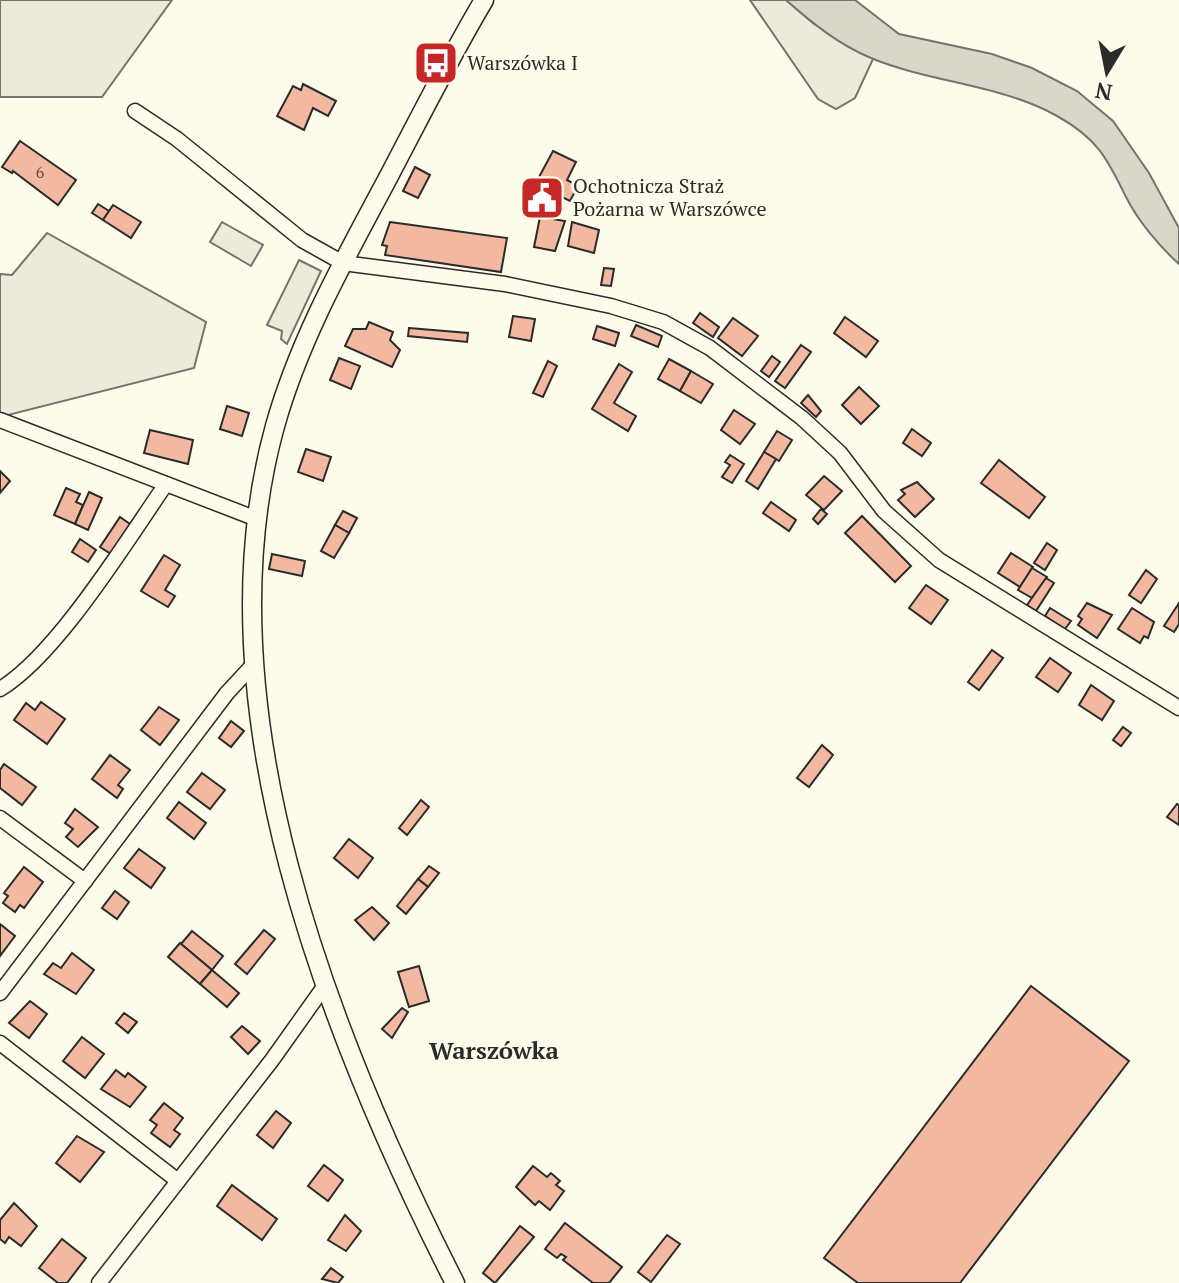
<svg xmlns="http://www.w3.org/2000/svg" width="1179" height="1283" viewBox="0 0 1179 1283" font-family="'PT Serif',serif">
<rect width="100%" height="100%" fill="#fdfbea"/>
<g fill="#ecebdb" stroke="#74746e" stroke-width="2">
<polygon points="0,0 172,0 102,97 0,97"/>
<polygon points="750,0 786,0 814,24 873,59 855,98 836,109 818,99"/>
<polygon points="222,222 263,245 251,266 210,242"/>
<polygon points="47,233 206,322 194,368 0,417 0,274 12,275"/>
</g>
<polygon fill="#eceadb" stroke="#74746e" stroke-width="2" points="299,260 321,271 287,344 281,339 282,331 267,325"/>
<path fill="#d8d7c9" stroke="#74746e" stroke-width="2" d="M786 0H855L899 34 992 54 1032 68 1077 91 1113 121 1149 173 1179 228V264C1160 247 1138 221 1126 197 1107 158 1097 138 1057 116 1000 84 931 83 871 58 839 45 811 22 786 0Z"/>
<g fill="#f2b8a0" stroke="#2b2b2b" stroke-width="2">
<polygon points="303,84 336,101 328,116 313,108 304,130 277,116 293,86 301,90"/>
<polygon points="20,141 76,180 58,205 13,171 12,173 2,167"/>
<polygon points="553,151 576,162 567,180 578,186 570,201 558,195 547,215 525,203"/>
<polygon points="415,167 430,175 418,198 403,191"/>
<polygon points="98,204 109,211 103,220 92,213"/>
<polygon points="113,205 141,222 131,238 103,220"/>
<polygon points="540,217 565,221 555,251 534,247"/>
<polygon points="390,222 507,238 501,272 385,255 387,246 382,245"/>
<polygon points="572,222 599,230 594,253 568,246"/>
<polygon points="604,268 614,269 611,286 601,285"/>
<polygon points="700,313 719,327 713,337 693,323"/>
<polygon points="513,316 535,319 531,341 509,337"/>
<polygon points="845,317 878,341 866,357 834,333"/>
<polygon points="733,318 758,336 742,356 718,338"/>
<polygon points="369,322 393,332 390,340 400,350 392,367 345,346 353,329 366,329"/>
<polygon points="636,325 662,336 658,347 631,336"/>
<polygon points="597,326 619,333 615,346 593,339"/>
<polygon points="409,328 468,333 467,342 408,336"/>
<polygon points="801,345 811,352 785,388 775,381"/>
<polygon points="772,356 780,362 769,377 761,371"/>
<polygon points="339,358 360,366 351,389 330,380"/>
<polygon points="669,359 691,371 680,391 658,379"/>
<polygon points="548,361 557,366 543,397 533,393"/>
<polygon points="619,364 632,372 614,403 636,416 628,431 592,409"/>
<polygon points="691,371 713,384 701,403 680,391"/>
<polygon points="859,387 879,406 861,424 842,405"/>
<polygon points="808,395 821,411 816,417 801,403"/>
<polygon points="227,406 249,413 242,436 220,429"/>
<polygon points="734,410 755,424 740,444 721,430"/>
<polygon points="912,429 931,443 922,456 903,443"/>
<polygon points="150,430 193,440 188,464 144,453"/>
<polygon points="777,431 792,440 779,461 764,452"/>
<polygon points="306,449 331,457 323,481 298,472"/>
<polygon points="764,452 776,459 758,489 746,481"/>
<polygon points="730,455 744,464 732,483 722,477 730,465 725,462"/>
<polygon points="999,460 1045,497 1029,518 981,483"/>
<polygon points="0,471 10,481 0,493"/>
<polygon points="824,476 842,491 824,510 806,495"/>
<polygon points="917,482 934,499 915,517 898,500 905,494 901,490"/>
<polygon points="66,488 80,494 76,502 83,505 75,524 54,515"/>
<polygon points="89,492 102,498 88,530 75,524"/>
<polygon points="771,502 796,520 789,531 763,513"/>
<polygon points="821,509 827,514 818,524 813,519"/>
<polygon points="343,511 357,518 349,533 335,525"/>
<polygon points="862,516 911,566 895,582 845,533"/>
<polygon points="120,517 130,524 111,554 100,547"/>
<polygon points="335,525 349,533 334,558 321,551"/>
<polygon points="80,539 96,550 88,562 72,552"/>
<polygon points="1047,543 1057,550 1045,570 1034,563"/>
<polygon points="1011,553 1033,567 1020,587 998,573"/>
<polygon points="272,554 305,561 302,576 269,569"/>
<polygon points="164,555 180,565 165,590 175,596 168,607 141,591"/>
<polygon points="1032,568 1047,577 1032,598 1018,590"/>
<polygon points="1146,570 1157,579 1141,603 1129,595"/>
<polygon points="1046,578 1054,583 1036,611 1027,605"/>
<polygon points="926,585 948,600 931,624 909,608"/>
<polygon points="1087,603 1112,615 1097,638 1078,625 1082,619 1078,616"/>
<polygon points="1179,603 1179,624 1174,632 1164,626"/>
<polygon points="1050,608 1071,621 1065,629 1045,616"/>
<polygon points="1132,608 1154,622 1148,638 1144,636 1140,643 1118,629"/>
<polygon points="992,650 1003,658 979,690 968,682"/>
<polygon points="1050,658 1071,673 1058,692 1036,677"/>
<polygon points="1091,685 1114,701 1102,720 1079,705"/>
<polygon points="41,702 65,719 47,744 14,720 26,703 35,710"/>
<polygon points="159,707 179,720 160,745 141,730"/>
<polygon points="231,721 244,731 231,747 219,738"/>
<polygon points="1123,727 1131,733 1121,746 1113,740"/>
<polygon points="822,745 833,755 809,787 797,778"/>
<polygon points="110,755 130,770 118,785 123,789 117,798 92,779"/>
<polygon points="4,764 36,787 22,805 0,788 0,770"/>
<polygon points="202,773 225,790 210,809 187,792"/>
<polygon points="421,800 429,807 407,835 399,828"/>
<polygon points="179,802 206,823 194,839 167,818"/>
<polygon points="1177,804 1179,805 1179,825 1167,817"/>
<polygon points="75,809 98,827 78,847 66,837 73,829 65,823"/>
<polygon points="349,839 373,858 358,878 334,858"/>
<polygon points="139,849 165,868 151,888 124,868"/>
<polygon points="429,866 439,873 428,887 418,879"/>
<polygon points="24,867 43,882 24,908 20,905 15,912 3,903 8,896 4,893"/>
<polygon points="418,879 428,887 406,914 397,906"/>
<polygon points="115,891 129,902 117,919 102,908"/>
<polygon points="372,907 389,923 374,940 355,920"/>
<polygon points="0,924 15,936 0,956"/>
<polygon points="264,930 275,939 247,974 235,964"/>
<polygon points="192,931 223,956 212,970 181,944"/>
<polygon points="180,943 212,970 200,984 168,957"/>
<polygon points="72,953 94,970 76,994 44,974 53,963 61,968"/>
<polygon points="419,966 429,1001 409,1007 398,972"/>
<polygon points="212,970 239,993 227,1007 200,984"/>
<polygon points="1031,986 1129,1061 960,1283 858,1283 824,1258"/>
<polygon points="30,1001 47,1014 29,1038 9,1023"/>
<polygon points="402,1008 408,1012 392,1038 382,1029"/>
<polygon points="124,1013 137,1022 128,1033 116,1023"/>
<polygon points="242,1026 260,1041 248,1054 231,1037"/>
<polygon points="82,1037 104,1054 85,1078 63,1061"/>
<polygon points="116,1070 125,1077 128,1073 146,1087 130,1107 101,1089"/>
<polygon points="164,1103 183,1118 174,1130 180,1134 170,1147 151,1133 157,1125 150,1120"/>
<polygon points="276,1111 291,1123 273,1148 257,1135"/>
<polygon points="77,1136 104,1152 80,1182 56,1163"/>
<polygon points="324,1165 343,1180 328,1201 308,1186"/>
<polygon points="533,1166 547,1177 551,1173 560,1181 556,1185 564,1191 550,1210 539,1201 535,1205 516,1187"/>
<polygon points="232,1185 277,1219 262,1240 217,1206"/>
<polygon points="14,1203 37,1226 21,1246 9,1237 5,1243 0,1239 0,1220"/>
<polygon points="345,1215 361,1231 346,1251 328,1240"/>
<polygon points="565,1223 622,1267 609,1283 593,1283 563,1260 566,1257 561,1254 557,1258 545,1249"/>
<polygon points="520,1226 534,1237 495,1283 483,1273"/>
<polygon points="667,1235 680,1244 651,1282 638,1272"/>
<polygon points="62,1239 86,1258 67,1283 58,1283 39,1268"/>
<polygon points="331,1268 343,1277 338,1283 322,1279"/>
</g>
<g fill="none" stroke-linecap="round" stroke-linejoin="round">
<g stroke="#2b2b2b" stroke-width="17">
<g id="minor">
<polyline points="135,111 177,139 302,240 343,263 505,284 611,306 663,322 710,348 802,418 840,453 884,511 939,560 1179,708"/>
<polyline points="0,420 257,519"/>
<path d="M0 689C57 655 127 540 166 484"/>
<polyline points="0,818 85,881"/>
<polyline points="0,993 227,693 252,666"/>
<polyline points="0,1043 178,1181"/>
<polyline points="99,1283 272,1060 326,984"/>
</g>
</g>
<g stroke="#2b2b2b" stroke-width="21">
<path id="tertiary" d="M455 1283C329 1036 198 704 275 426 300 337 346 257 389 176 420 117 450 57 484 0"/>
</g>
<use href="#minor" stroke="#fdfbea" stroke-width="14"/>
<use href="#tertiary" stroke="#fdfbea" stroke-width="18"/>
</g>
<defs>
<g id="bus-square" transform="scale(2.3)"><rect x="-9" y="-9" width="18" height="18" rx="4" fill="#c62828" stroke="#fdfbea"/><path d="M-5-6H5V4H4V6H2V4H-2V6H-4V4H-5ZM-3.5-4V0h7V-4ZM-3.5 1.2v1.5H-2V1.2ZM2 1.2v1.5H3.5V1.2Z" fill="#fff"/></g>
<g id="civic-square" transform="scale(2.3)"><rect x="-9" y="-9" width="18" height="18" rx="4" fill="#c62828" stroke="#fdfbea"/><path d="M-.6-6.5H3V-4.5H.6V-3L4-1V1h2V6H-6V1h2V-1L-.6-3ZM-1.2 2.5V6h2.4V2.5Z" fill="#fff"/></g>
</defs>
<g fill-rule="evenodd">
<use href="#bus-square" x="436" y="63"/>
<use href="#civic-square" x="542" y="198"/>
</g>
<g text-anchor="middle" stroke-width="6" stroke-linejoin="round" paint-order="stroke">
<g font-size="16" fill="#5d4e48">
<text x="40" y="178">6</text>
</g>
<g font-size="20" fill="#2b2b2b" stroke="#fdfbea" text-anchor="start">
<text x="467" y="70">Warszówka I</text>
<text x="573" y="193">Ochotnicza Straż<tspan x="573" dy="23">Pożarna w Warszówce</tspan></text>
</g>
<g font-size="24" font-weight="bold" fill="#2b2b2b" stroke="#fdfbea">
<text x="494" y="1059">Warszówka</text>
</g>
</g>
<g transform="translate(1107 72) rotate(190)" stroke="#fdfbea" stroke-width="6" paint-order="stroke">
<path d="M0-6L14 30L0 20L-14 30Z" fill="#2b2b2b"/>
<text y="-12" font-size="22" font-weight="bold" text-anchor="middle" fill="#2b2b2b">N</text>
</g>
</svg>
